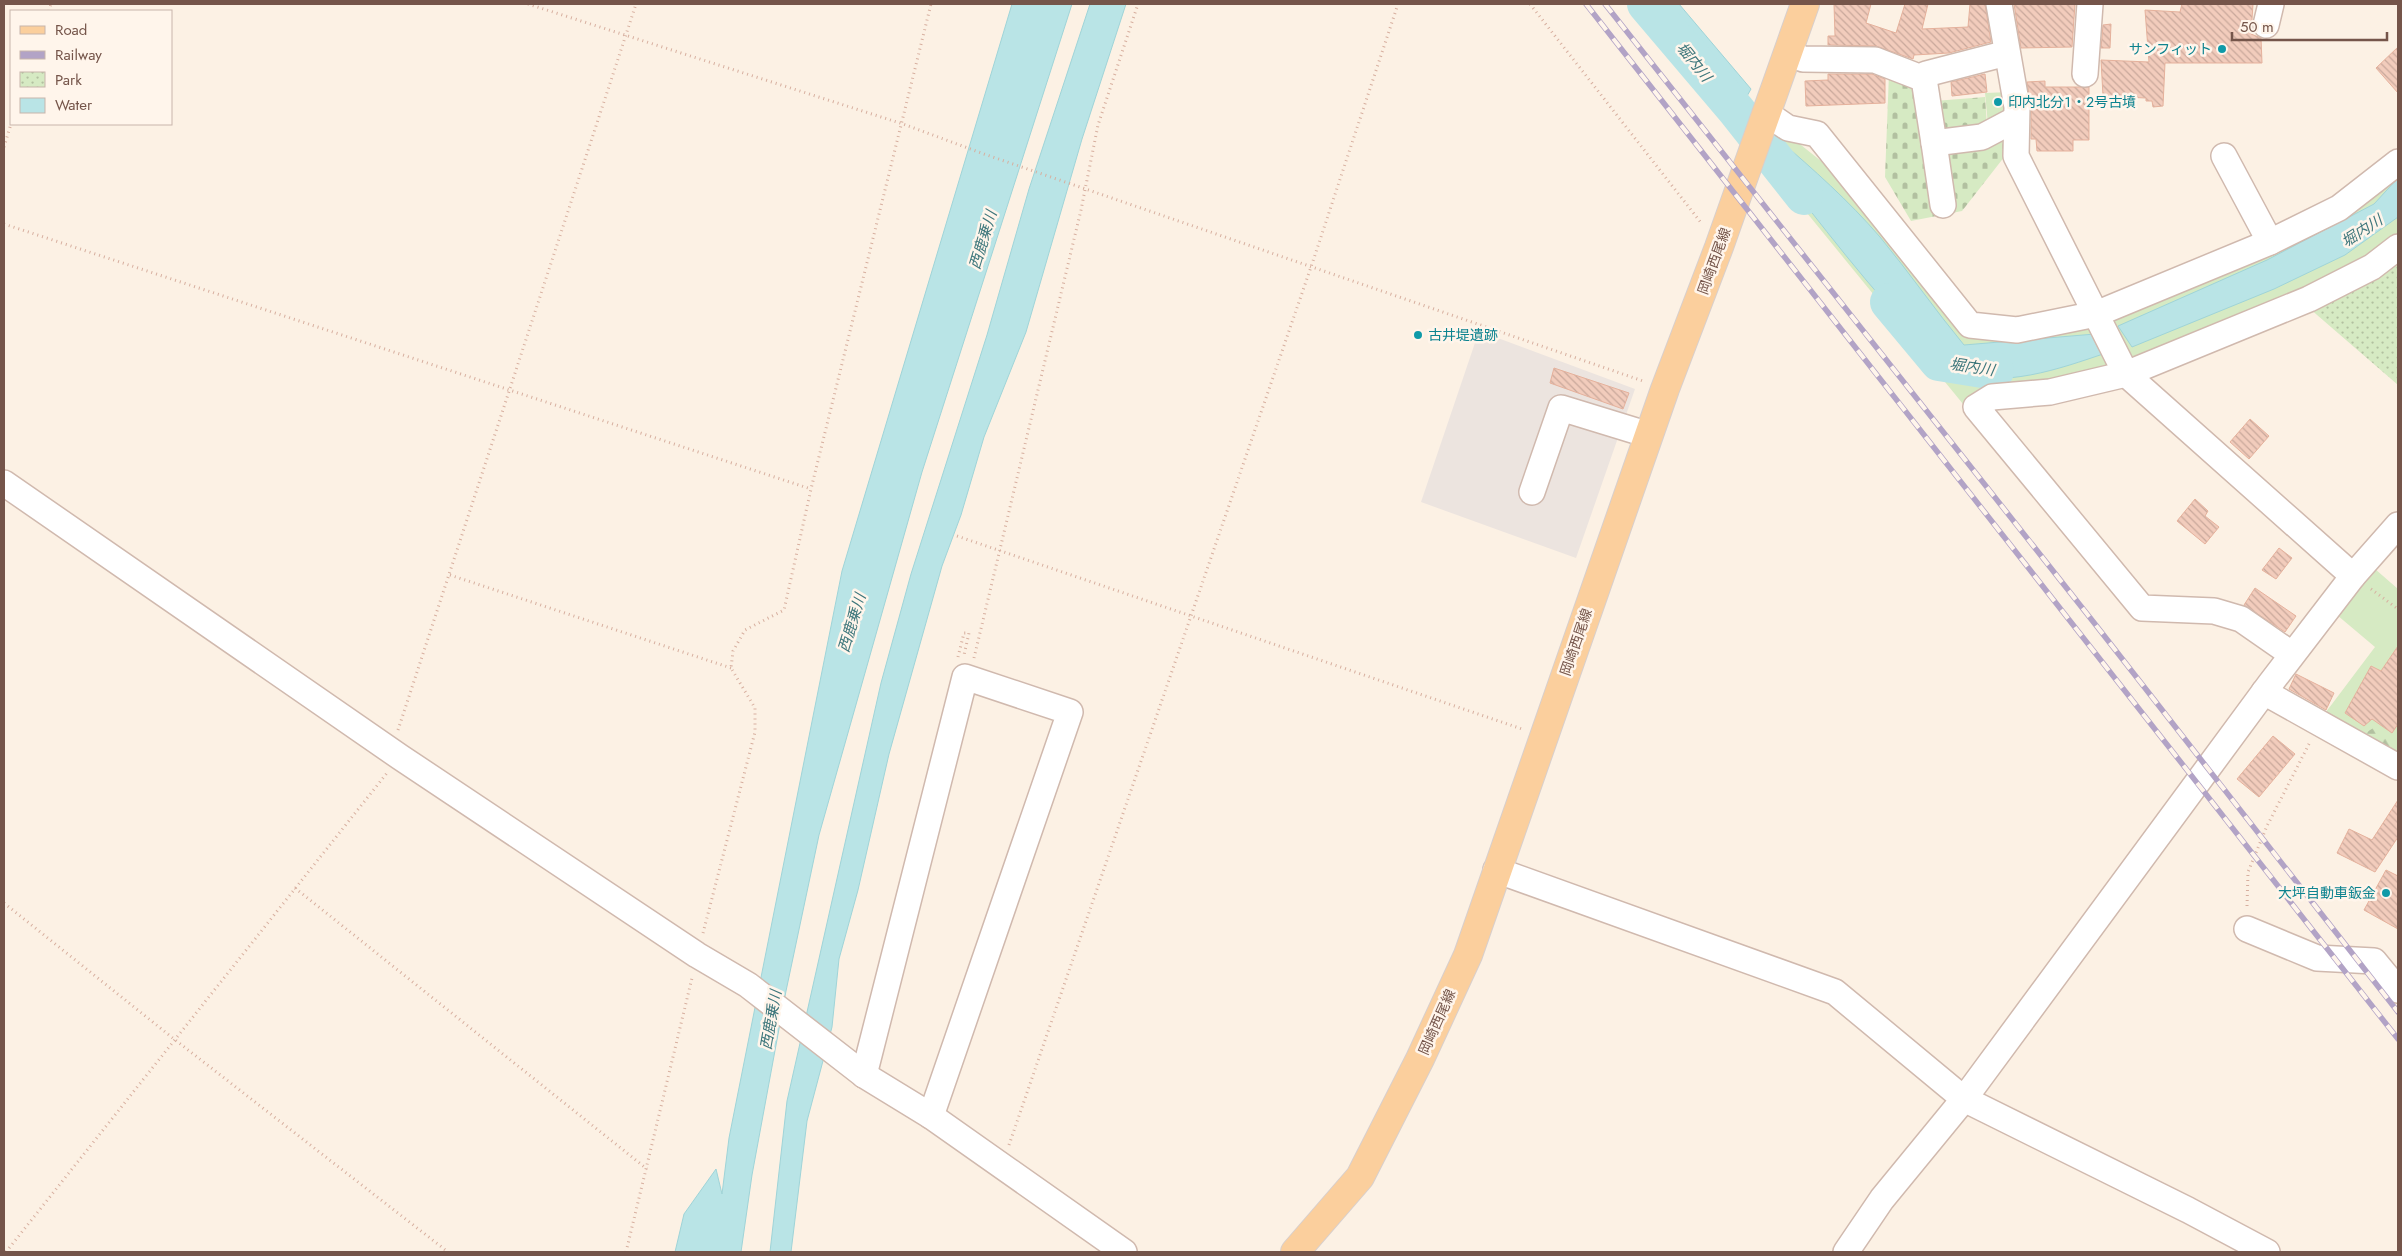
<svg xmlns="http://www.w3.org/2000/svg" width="2402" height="1256" viewBox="0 0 2402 1256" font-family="Jost,'Noto Sans JP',sans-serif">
<defs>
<pattern id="forest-firs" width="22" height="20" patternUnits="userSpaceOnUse" patternTransform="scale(1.25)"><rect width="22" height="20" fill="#d6eac3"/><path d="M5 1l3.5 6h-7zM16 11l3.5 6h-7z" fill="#b2c0a0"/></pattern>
<pattern id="cemetery-stones" width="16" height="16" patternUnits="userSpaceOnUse" patternTransform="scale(1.25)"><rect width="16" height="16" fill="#d6eac3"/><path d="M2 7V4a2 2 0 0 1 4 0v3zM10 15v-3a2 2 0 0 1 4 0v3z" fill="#b2c0a0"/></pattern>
<pattern id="park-dots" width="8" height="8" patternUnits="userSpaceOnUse" patternTransform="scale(1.25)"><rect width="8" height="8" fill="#d6eac3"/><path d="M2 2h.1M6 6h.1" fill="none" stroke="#b2c0a0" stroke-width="1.8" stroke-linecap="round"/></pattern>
<pattern id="building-back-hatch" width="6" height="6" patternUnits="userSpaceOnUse" patternTransform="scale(1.25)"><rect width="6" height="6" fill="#f2ccbc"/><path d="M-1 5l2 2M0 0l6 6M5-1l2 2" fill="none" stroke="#c9a89b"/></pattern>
</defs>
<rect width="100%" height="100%" fill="#fcf1e4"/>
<polygon fill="#ece4df" points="1479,331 1635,389 1576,558 1421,502"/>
<g fill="#d6eac3">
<polygon points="2010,92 2011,111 1988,125 1985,93"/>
<polygon points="1786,133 1831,169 1952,320 2080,328 2398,173 2398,235 2386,247 2293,298 2137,358 2034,384 1985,387 1963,404 1771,169"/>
<polygon points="2375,569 2398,589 2398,758 2323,716 2375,647 2337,615"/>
</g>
<polygon fill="url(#forest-firs)" points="2330,707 2367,732 2375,727 2398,742 2398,758 2323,716"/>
<polygon fill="url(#cemetery-stones)" points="1889,73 1919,84 1922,102 1985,97 1987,126 1997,122 2012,147 1962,211 1911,221 1885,177"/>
<polygon fill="url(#park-dots)" points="2398,257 2398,385 2309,308"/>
<g fill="#b9e4e6" stroke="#9fd4d8">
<polygon points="1012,4 1072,4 922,472 819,835 786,991 752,1175 741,1252 675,1252 684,1214 716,1169 722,1194 729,1138 842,571"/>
<polygon points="1090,4 1126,4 1082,139 1026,332 984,437 961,515 942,566 889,754 858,890 839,959 832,1027 807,1121 791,1252 770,1252 787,1101 881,683 911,574 987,335 1029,189"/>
<polygon points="1641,4 1679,4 1751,89 1734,119"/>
<path d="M1778 139C1813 169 1849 201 1880 237 1909 272 1935 310 1964 345L2095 334 2106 353C2059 369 2003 389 1954 372 1944 368 1934 353 1926 346 1869 289 1821 223 1770 160Z"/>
<polygon points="2398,178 2398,217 2345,255 2274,289 2132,347 2118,326 2267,260 2374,204"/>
</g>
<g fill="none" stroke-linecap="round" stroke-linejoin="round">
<g stroke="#b9e4e6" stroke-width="38">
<polyline points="1646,4 1736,110 1804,196"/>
<polyline points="1889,302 1939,362 1995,371"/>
</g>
</g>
<g fill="url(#building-back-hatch)" stroke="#e5b19c">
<polygon points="1834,4 1871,4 1866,23 1896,33 1905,4 1928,4 1922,29 1968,27 1970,4 1985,4 1991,42 1949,53 1914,55 1913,59 1876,46 1828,45 1828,36 1835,36"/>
<polygon points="2014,4 2075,4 2072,47 2021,48"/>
<polygon points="2182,4 2253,4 2251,34 2261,38 2262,63 2165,63 2163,106 2153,107 2152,101 2146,101 2146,98 2103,96 2101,60 2149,62 2145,10 2180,12"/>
<polygon points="2111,24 2110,48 2101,48 2103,25"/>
<polygon points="2398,47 2398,93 2376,68"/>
<polygon points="1828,74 1872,74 1885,79 1885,103 1806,106 1805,81 1828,80"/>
<polygon points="1985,74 1987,92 1952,96 1951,82"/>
<polygon points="2045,81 2045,87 2089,87 2089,140 2073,140 2073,151 2037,151 2036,139 2031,139 2031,107 2027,82"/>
<polygon points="1554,368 1629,393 1623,409 1550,383"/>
<polygon points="2250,419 2269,436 2249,459 2230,442"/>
<polygon points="2195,499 2208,511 2205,516 2219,527 2205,544 2177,521"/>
<polygon points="2279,548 2292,558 2276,579 2262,570"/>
<polygon points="2255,588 2296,616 2285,632 2244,605"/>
<polygon points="2398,646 2398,724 2392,733 2372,719 2364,726 2345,713 2371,666 2381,671"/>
<polygon points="2296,674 2334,693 2326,710 2289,689"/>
<polygon points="2273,736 2295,754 2259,797 2237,779"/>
<polygon points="2398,800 2398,837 2375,872 2337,853 2349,829 2372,840"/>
<polygon points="2386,870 2398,876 2398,929 2364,910"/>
</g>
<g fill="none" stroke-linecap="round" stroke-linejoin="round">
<g stroke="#d0b9ae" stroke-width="28">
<g id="minor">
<polyline points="1999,4 2017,107 2016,156 2126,374 2353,576"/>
<polyline points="2266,25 2271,4"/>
<polyline points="1788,52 1803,59 1875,60 1924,79 1934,143 1982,137 2016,119"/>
<polyline points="2085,74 2090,4"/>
<polyline points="1924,79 1926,74 2007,53"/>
<polyline points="1766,113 1788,128 1817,134 1970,325 2017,330 2096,314 2270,242 2339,208 2398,162"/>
<polyline points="1934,143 1943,205"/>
<polyline points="2224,156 2270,242"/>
<polyline points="4,483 400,757 697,955 748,985 864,1075 931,1116 1124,1252"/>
<polyline points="1532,492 1561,408 1649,435"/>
<polyline points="2287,651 2241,619 2214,611 2142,608 1976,407 1992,397 2050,392 2126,374 2309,299 2372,267 2398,247"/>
<polyline points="2264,692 2398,767"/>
<polyline points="1496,870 1835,992 1964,1099 2188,1210 2267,1252"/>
<polyline points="2247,929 2317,958 2374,961 2398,990"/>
<polyline points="864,1075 965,677 1070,712 931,1116"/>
<polyline points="1846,1252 1882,1199 1964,1099 2270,684 2353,576 2398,525"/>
</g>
</g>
<g stroke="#d8cfcc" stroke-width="30">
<polyline id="major" points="1295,1252 1360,1177 1420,1059 1468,955 1665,389 1719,247 1805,4"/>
</g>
<g stroke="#d7af9f" stroke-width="3" stroke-dasharray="1 4" stroke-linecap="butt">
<polyline points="528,4 903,124 984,154 1643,381"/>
<polyline points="1530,4 1702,224"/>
<polyline points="49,11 51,4"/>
<polyline points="4,147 11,124"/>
<polyline points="4,224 811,489"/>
<polyline points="957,536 1522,729"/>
<polyline points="450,575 731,668"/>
<polyline points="2371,589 2398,609"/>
<polyline points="958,657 964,633 969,633 964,655"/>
<polyline points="974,658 1081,210 1098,125 1138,4"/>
<polyline points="398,730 636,4"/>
<polyline points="295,888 647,1169"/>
<polyline points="4,903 174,1039 448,1252"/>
<polyline points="2247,906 2248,872 2267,826 2310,742"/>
<polyline points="703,933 755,732 755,708 731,668 733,651 745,630 784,610 811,489 931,4"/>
<polyline points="1009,1145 1311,267 1398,4"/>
<polyline points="6,1252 387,773"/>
<polyline points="626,1252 692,978"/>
</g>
<use href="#minor" stroke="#fff" stroke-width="25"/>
<use href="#major" stroke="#fbcf9d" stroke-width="28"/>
<g stroke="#b2a3c6" stroke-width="5.5">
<g id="rail">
<polyline points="1586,4 2398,1039"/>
<polyline points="1605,4 2095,624 2398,1012"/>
</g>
</g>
<use href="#rail" stroke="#fff5eb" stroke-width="4" stroke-dasharray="11" stroke-linecap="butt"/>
</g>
<g fill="#0f9aa8" stroke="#fff5eb" stroke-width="2">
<circle cx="2222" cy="49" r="5"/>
<circle cx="1998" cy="102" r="5"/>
<circle cx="1418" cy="335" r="5"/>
<circle cx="2386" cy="893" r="5"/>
</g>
<g text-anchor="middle" stroke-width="5" stroke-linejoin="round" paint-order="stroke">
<g font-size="14" fill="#0d838f" stroke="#fff5eb" text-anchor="end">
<text x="2212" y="54">サンフィット</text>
<text x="2008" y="107" text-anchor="start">印内北分１・２号古墳</text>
<text x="1428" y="340" text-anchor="start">古井堤遺跡</text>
<text x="2376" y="898">大坪自動車鈑金</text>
</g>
<g font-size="14" fill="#75554a" stroke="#fff5eb">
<text transform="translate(1714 261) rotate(-70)" y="5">岡崎西尾線</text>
<text transform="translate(1576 642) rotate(-71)" y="5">岡崎西尾線</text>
<text transform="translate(1437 1022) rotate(-66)" y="5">岡崎西尾線</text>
</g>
<g font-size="15" font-style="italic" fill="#3d767b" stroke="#fff5eb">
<text transform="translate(1694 62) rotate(51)" y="5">堀内川</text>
<text transform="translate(2362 231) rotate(-33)" y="5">堀内川</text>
<text transform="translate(983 240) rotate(-73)" y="5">西鹿乗川</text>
<text transform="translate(1972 367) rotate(9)" y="5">堀内川</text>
<text transform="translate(852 623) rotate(-73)" y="5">西鹿乗川</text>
<text transform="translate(771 1020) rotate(-80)" y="5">西鹿乗川</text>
</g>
</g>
<rect width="2402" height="1256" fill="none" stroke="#75554a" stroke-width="10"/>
<rect x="10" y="10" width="162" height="115" fill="#fff5eb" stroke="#c8b5ab"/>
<rect x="20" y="26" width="25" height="8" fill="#fbcf9d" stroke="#c8b5ab"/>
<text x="55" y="35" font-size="15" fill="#75554a">Road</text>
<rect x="20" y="51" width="25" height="8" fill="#b2a3c6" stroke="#c8b5ab"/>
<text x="55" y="60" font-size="15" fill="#75554a">Railway</text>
<rect x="20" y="72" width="25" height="15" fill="url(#park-dots)" stroke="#c8b5ab"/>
<text x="55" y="85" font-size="15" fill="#75554a">Park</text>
<rect x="20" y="98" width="25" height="15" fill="#b9e4e6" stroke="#c8b5ab"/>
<text x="55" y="110" font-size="15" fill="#75554a">Water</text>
<path d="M2232 32v8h155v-8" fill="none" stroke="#75554a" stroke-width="2.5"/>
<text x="2240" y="32" font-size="15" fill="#75554a" stroke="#fff5eb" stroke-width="4" paint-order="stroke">50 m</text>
</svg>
